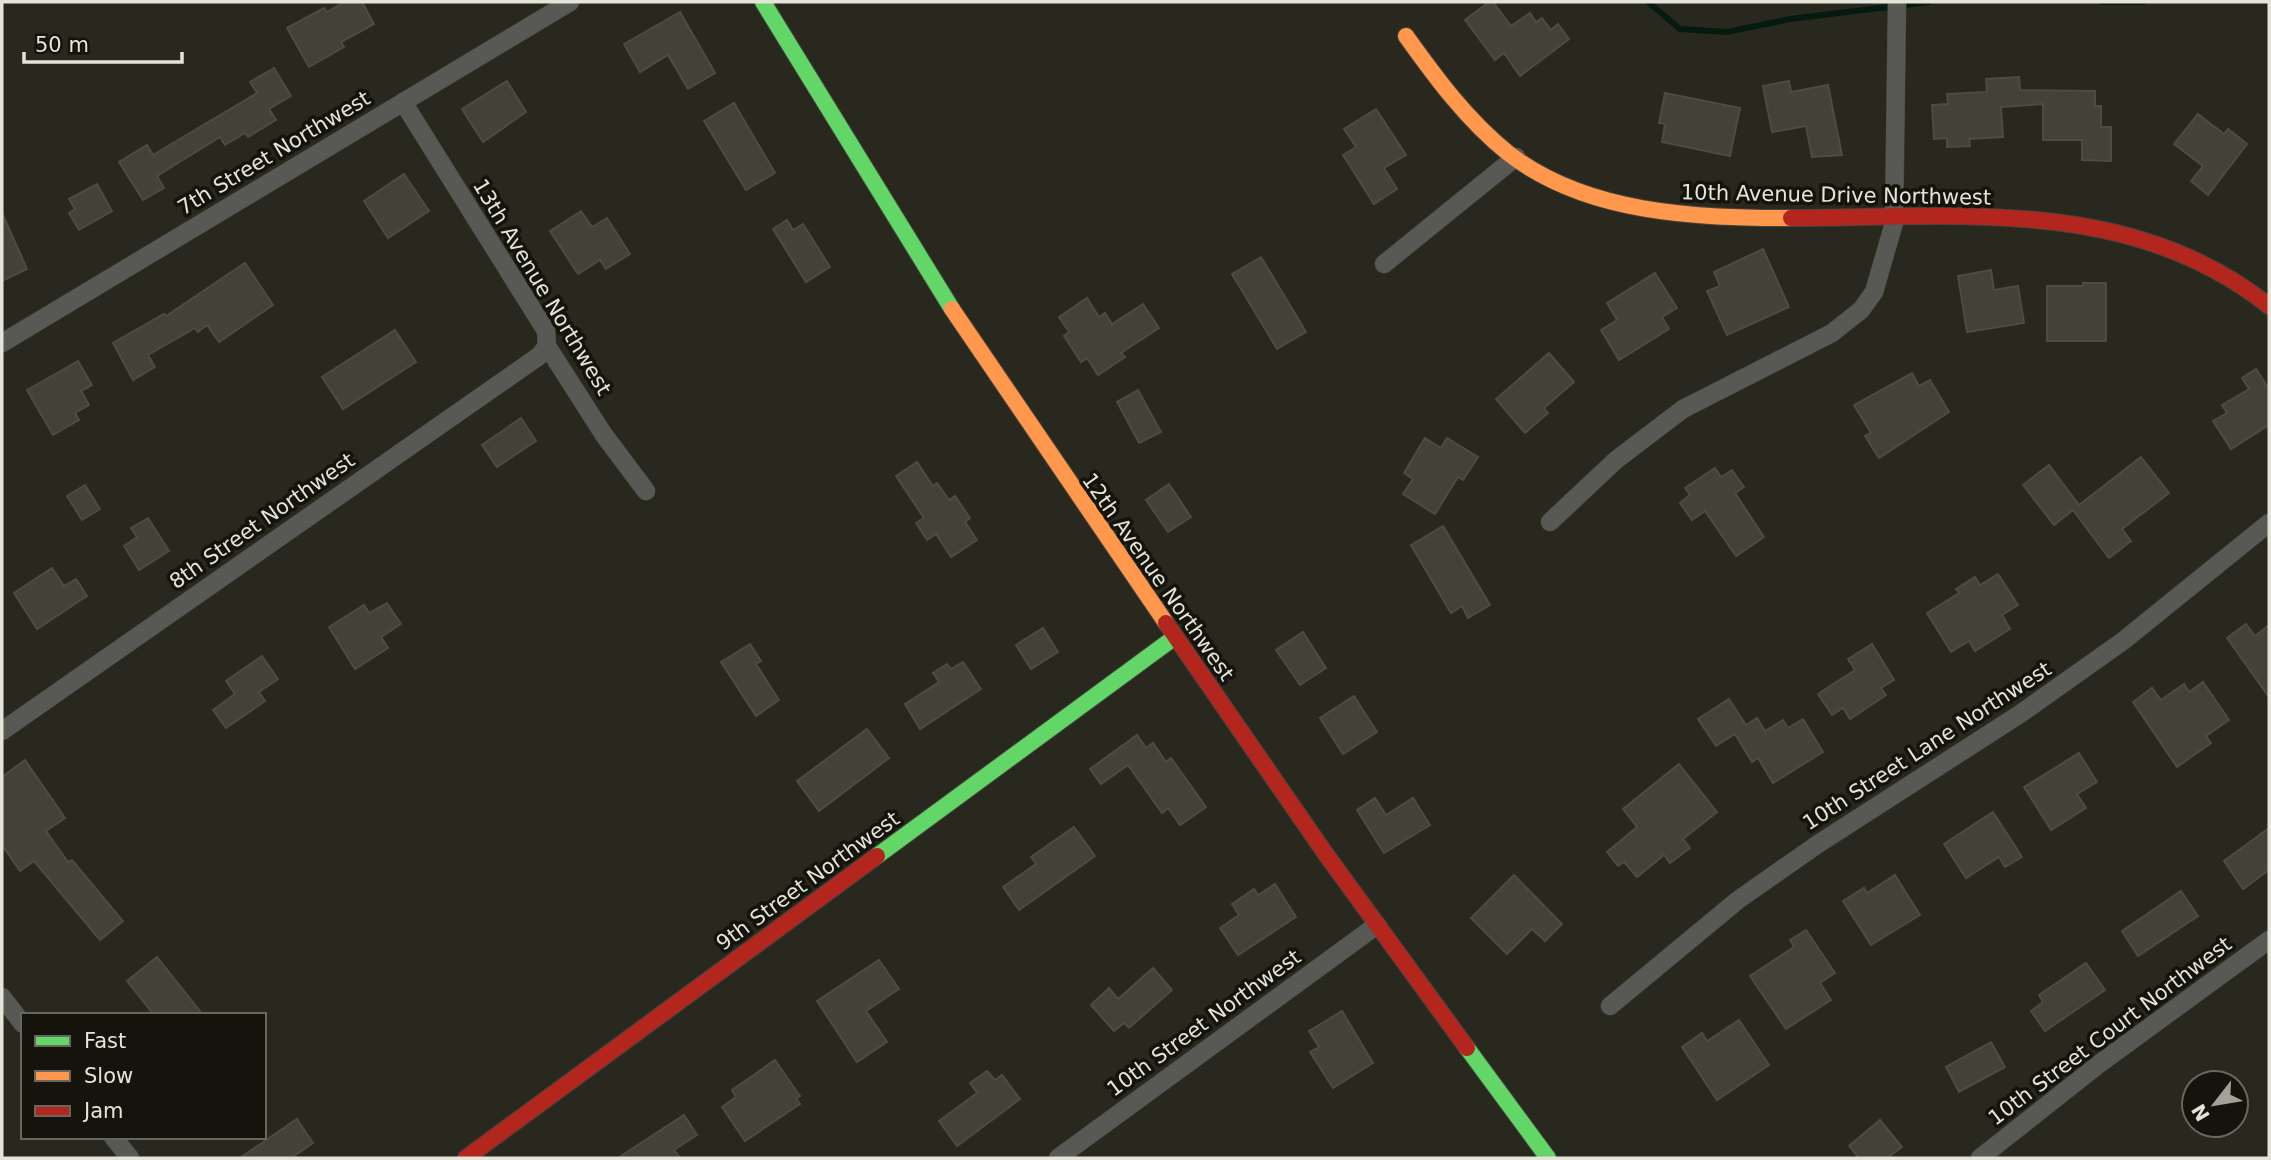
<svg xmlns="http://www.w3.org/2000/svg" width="2271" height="1160" viewBox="0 0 2271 1160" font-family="'DejaVu Sans',sans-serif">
<rect width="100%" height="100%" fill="#28281e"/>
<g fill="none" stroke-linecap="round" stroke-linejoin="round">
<g stroke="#061b0f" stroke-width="6">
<polyline points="1648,2 1680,29 1727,32 1790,19 1929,2"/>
<polyline points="2102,2 2143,2"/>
</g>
</g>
<g fill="#444136" stroke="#4d4b43" stroke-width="2">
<polygon points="345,2 362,2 374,24 341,42 344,47 309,67 287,28 324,8 327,12"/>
<polygon points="1489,2 1493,2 1511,26 1530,13 1536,22 1542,18 1551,30 1558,24 1569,39 1520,76 1504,53 1495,60 1465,20"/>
<polygon points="680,12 715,73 688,89 668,55 640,72 624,44"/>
<polygon points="274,68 291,96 269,109 276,120 248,137 245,133 225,145 220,137 157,176 164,188 143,200 119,162 147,145 153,155 257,93 250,82"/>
<polygon points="2019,77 2020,90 2095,91 2095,106 2101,106 2101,127 2111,127 2111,161 2082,160 2082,140 2043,140 2043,104 2001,107 2003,137 1969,139 1970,146 1947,147 1947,138 1934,139 1932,105 1948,104 1947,94 1987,92 1986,79"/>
<polygon points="507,81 526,112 483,142 462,109"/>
<polygon points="1789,81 1791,92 1828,85 1842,155 1812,157 1806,126 1772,132 1763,86"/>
<polygon points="1665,93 1740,108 1730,156 1662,142 1665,124 1659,123"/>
<polygon points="734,103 775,173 746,190 704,121"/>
<polygon points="1376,109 1406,155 1384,168 1397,189 1374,204 1343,155 1356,147 1344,129"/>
<polygon points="2198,114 2224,134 2228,129 2247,144 2208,195 2191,181 2203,166 2174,144"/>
<polygon points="404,174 429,211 388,238 364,201"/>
<polygon points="97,184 112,211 79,230 69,213 75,209 69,199"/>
<polygon points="581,211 592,227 607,218 630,254 606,269 600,260 578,274 550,231"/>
<polygon points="2,213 27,269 2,281"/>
<polygon points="787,220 793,230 803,224 830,267 806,282 773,229"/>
<polygon points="1763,249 1789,307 1727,335 1707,291 1720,286 1714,272"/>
<polygon points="1261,257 1306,332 1277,349 1232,274"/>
<polygon points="245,263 273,305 219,342 207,325 198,332 195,328 148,355 155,367 133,380 113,343 164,314 166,316"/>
<polygon points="1991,270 1994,290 2018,286 2024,323 1967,332 1958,276"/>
<polygon points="1655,273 1677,308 1662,317 1669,329 1619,360 1601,330 1617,320 1607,303"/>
<polygon points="2083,283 2106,283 2106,341 2047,341 2047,286 2083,286"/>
<polygon points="1087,298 1099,317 1105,313 1112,324 1143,304 1159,328 1121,353 1125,357 1098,375 1087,358 1081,362 1064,336 1069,332 1059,317"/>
<polygon points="395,330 416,362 343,409 322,377"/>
<polygon points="1549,353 1574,382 1544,408 1548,413 1525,433 1496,399"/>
<polygon points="78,361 92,385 81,391 89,405 75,413 79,420 53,435 27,390"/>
<polygon points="2256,369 2269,389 2269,425 2231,449 2213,421 2227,413 2222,405 2249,389 2242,378"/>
<polygon points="1912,373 1919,386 1930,380 1949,412 1879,458 1865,436 1871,433 1854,405"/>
<polygon points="1138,390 1161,432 1139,443 1117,402"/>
<polygon points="521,418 536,441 497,467 482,445"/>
<polygon points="1425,438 1441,448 1447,438 1478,457 1463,480 1458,477 1435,514 1403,494 1413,479 1404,473"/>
<polygon points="2141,457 2169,493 2122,529 2131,541 2109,558 2073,510 2054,525 2023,485 2049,465 2079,505"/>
<polygon points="917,462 933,486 937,483 949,500 955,496 970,518 965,522 977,540 951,557 936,534 927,540 916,523 924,518 896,476"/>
<polygon points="1715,468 1721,477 1732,470 1744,487 1735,493 1764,537 1736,556 1705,511 1692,520 1680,503 1690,495 1685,488"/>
<polygon points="1169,484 1191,517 1168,532 1146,500"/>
<polygon points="85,485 100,509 82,520 67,496"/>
<polygon points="148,518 169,551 139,570 124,546 137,537 131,528"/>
<polygon points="1443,526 1490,605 1468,618 1462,606 1451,613 1411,545"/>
<polygon points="52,568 64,586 76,579 87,596 37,629 14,593"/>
<polygon points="1998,574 2018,605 2002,615 2010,629 1975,651 1969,641 1951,652 1927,613 1959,593 1956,589 1975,577 1980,585"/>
<polygon points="387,603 401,624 381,637 388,648 355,669 329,627 364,605 369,613"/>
<polygon points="2246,624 2255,636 2269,625 2269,697 2227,638"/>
<polygon points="1043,628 1058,652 1031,669 1016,645"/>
<polygon points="1303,632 1326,668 1300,685 1276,650"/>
<polygon points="750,644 761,661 756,664 779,700 756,716 721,662"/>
<polygon points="1872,644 1894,680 1881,688 1886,695 1850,719 1843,708 1832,715 1818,694 1855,670 1848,659"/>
<polygon points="262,656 278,679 259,692 265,701 226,728 213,710 235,694 226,681"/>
<polygon points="963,662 981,689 920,729 905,704 939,682 933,673 947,664 951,669"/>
<polygon points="2203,682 2229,720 2206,736 2211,743 2177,767 2133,702 2152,688 2161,700 2184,684 2189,692"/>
<polygon points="1354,696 1377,732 1343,754 1320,718"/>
<polygon points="1729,699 1746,725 1757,718 1765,731 1783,720 1788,728 1803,719 1823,752 1773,783 1758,758 1752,762 1735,734 1716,746 1698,719"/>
<polygon points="867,729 889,758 819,811 797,781"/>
<polygon points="1137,735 1146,748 1153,743 1166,762 1171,758 1206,807 1180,825 1168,808 1162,813 1128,765 1101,784 1090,769"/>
<polygon points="2079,753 2097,782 2077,794 2086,808 2051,830 2024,787"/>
<polygon points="25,760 65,818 46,831 68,862 72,860 123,921 100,940 34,861 20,871 2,845 2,777"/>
<polygon points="1679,764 1717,812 1683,839 1690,848 1670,863 1664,855 1637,877 1624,862 1618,866 1607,852 1637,827 1623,809"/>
<polygon points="1375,798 1386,815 1413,798 1430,825 1384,853 1357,810"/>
<polygon points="1993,812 2022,857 2005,867 1999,857 1966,878 1944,844"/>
<polygon points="1074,827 1095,856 1019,910 1003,887 1036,864 1031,857"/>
<polygon points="2269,828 2269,870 2243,889 2224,861"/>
<polygon points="1514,875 1562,924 1545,941 1532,929 1507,954 1471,918"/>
<polygon points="1895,875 1920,915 1871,945 1843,901 1864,888 1867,893"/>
<polygon points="1275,884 1296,917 1238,955 1220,928 1239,915 1232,904 1254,889 1258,895"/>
<polygon points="2181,891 2198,916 2138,956 2122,931"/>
<polygon points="1806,930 1835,973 1820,983 1831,1000 1786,1029 1750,976 1794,947 1790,940"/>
<polygon points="157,957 203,1015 154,1015 127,981"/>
<polygon points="879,960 899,989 866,1011 887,1042 857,1062 817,1001"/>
<polygon points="2086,963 2105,990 2045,1031 2031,1011 2043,1002 2039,995"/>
<polygon points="1153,968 1172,990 1129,1028 1124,1023 1114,1031 1091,1005 1109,988 1118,999"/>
<polygon points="1342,1011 1373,1063 1333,1088 1310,1052 1319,1047 1309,1031"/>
<polygon points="1739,1020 1769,1065 1717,1100 1682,1047 1702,1033 1707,1041"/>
<polygon points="1991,1042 2005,1067 1959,1092 1946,1067"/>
<polygon points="775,1060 800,1096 796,1098 800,1104 745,1141 722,1107 736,1097 732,1090"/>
<polygon points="987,1071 995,1080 1002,1075 1020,1099 957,1146 939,1121 977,1093 970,1083"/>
<polygon points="684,1115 697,1135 674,1150 680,1158 618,1158"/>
<polygon points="297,1119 313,1143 291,1158 240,1158"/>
<polygon points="1880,1120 1902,1147 1887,1158 1859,1158 1849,1146"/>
</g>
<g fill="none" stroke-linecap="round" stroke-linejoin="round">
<g stroke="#45453d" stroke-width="19">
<g id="street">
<polyline points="403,102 546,331 547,346 604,435 646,491"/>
<polyline points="1384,264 1516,157"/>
<polyline points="2,343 570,2"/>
<polyline points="1550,522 1616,460 1683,409 1832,333 1861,310 1874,292 1894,223 1897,2"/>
<polyline points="2,731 539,356 547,346"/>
<polyline points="2,997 23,1024"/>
<polyline points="1610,1006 1738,900 1818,844 2020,714 2123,641 2269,523"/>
<polyline points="113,1137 130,1158"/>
<polyline points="1058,1158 1377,925"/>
<polyline points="1980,1158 2099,1064 2269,940"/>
</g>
</g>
<g stroke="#45453d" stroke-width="18">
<g id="fast">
<polyline points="763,2 952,309"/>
<polyline points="877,856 1175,637"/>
<polyline points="1467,1048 1548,1158"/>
</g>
</g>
<g stroke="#45453d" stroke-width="18">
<g id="slow">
<path d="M1406 36C1436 78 1467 120 1508 153 1586 214 1696 218 1791 218"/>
<polyline points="952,309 1166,623"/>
</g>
</g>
<g stroke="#45453d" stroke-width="18">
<g id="jam">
<path d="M1791 218C1957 218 2130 195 2269 306"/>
<polyline points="1166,623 1325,853 1467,1048"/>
<polyline points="466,1158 877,856"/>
</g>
</g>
<use href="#street" stroke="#585855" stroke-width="18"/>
<use href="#fast" stroke="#63d668" stroke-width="16"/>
<use href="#slow" stroke="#ff974d" stroke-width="16"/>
<use href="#jam" stroke="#b3261e" stroke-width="16"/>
</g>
<g text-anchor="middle" stroke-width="7" stroke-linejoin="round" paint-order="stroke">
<g font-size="21" fill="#e4e4d9" stroke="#14140c">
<text transform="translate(274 153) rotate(-31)" y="7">7th Street Northwest</text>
<text transform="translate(1836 195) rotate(1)" y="7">10th Avenue Drive Northwest</text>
<text transform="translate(542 287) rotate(59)" y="7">13th Avenue Northwest</text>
<text transform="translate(262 521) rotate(-35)" y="7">8th Street Northwest</text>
<text transform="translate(1158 577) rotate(55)" y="7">12th Avenue Northwest</text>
<text transform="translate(1927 746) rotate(-33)" y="7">10th Street Lane Northwest</text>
<text transform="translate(808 881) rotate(-36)" y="7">9th Street Northwest</text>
<text transform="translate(1204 1023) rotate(-36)" y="7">10th Street Northwest</text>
<text transform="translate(2110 1031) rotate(-37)" y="7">10th Street Court Northwest</text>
</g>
</g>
<rect width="2271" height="1160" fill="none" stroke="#e4e4d9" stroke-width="7"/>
<rect x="21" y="1013" width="245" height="126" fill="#14140c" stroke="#67675e" stroke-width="2"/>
<rect x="35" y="1036" width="35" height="10" fill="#63d668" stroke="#67675e" stroke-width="2"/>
<text x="84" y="1048" font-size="21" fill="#e4e4d9">Fast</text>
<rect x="35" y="1071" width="35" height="10" fill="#ff974d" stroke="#67675e" stroke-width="2"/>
<text x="84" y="1083" font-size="21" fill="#e4e4d9">Slow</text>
<rect x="35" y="1106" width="35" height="10" fill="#b3261e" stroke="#67675e" stroke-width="2"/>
<text x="84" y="1118" font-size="21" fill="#e4e4d9">Jam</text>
<g transform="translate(2215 1104) rotate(239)"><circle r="33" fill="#14140c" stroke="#67675e" stroke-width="2"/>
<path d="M0-5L12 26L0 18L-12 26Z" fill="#a2a298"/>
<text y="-10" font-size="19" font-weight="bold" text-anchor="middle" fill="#e4e4d9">N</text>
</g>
<path d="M24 52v10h158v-10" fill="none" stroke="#e4e4d9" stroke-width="3.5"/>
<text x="35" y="52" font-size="21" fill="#e4e4d9" stroke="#14140c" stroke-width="5" paint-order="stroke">50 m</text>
</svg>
